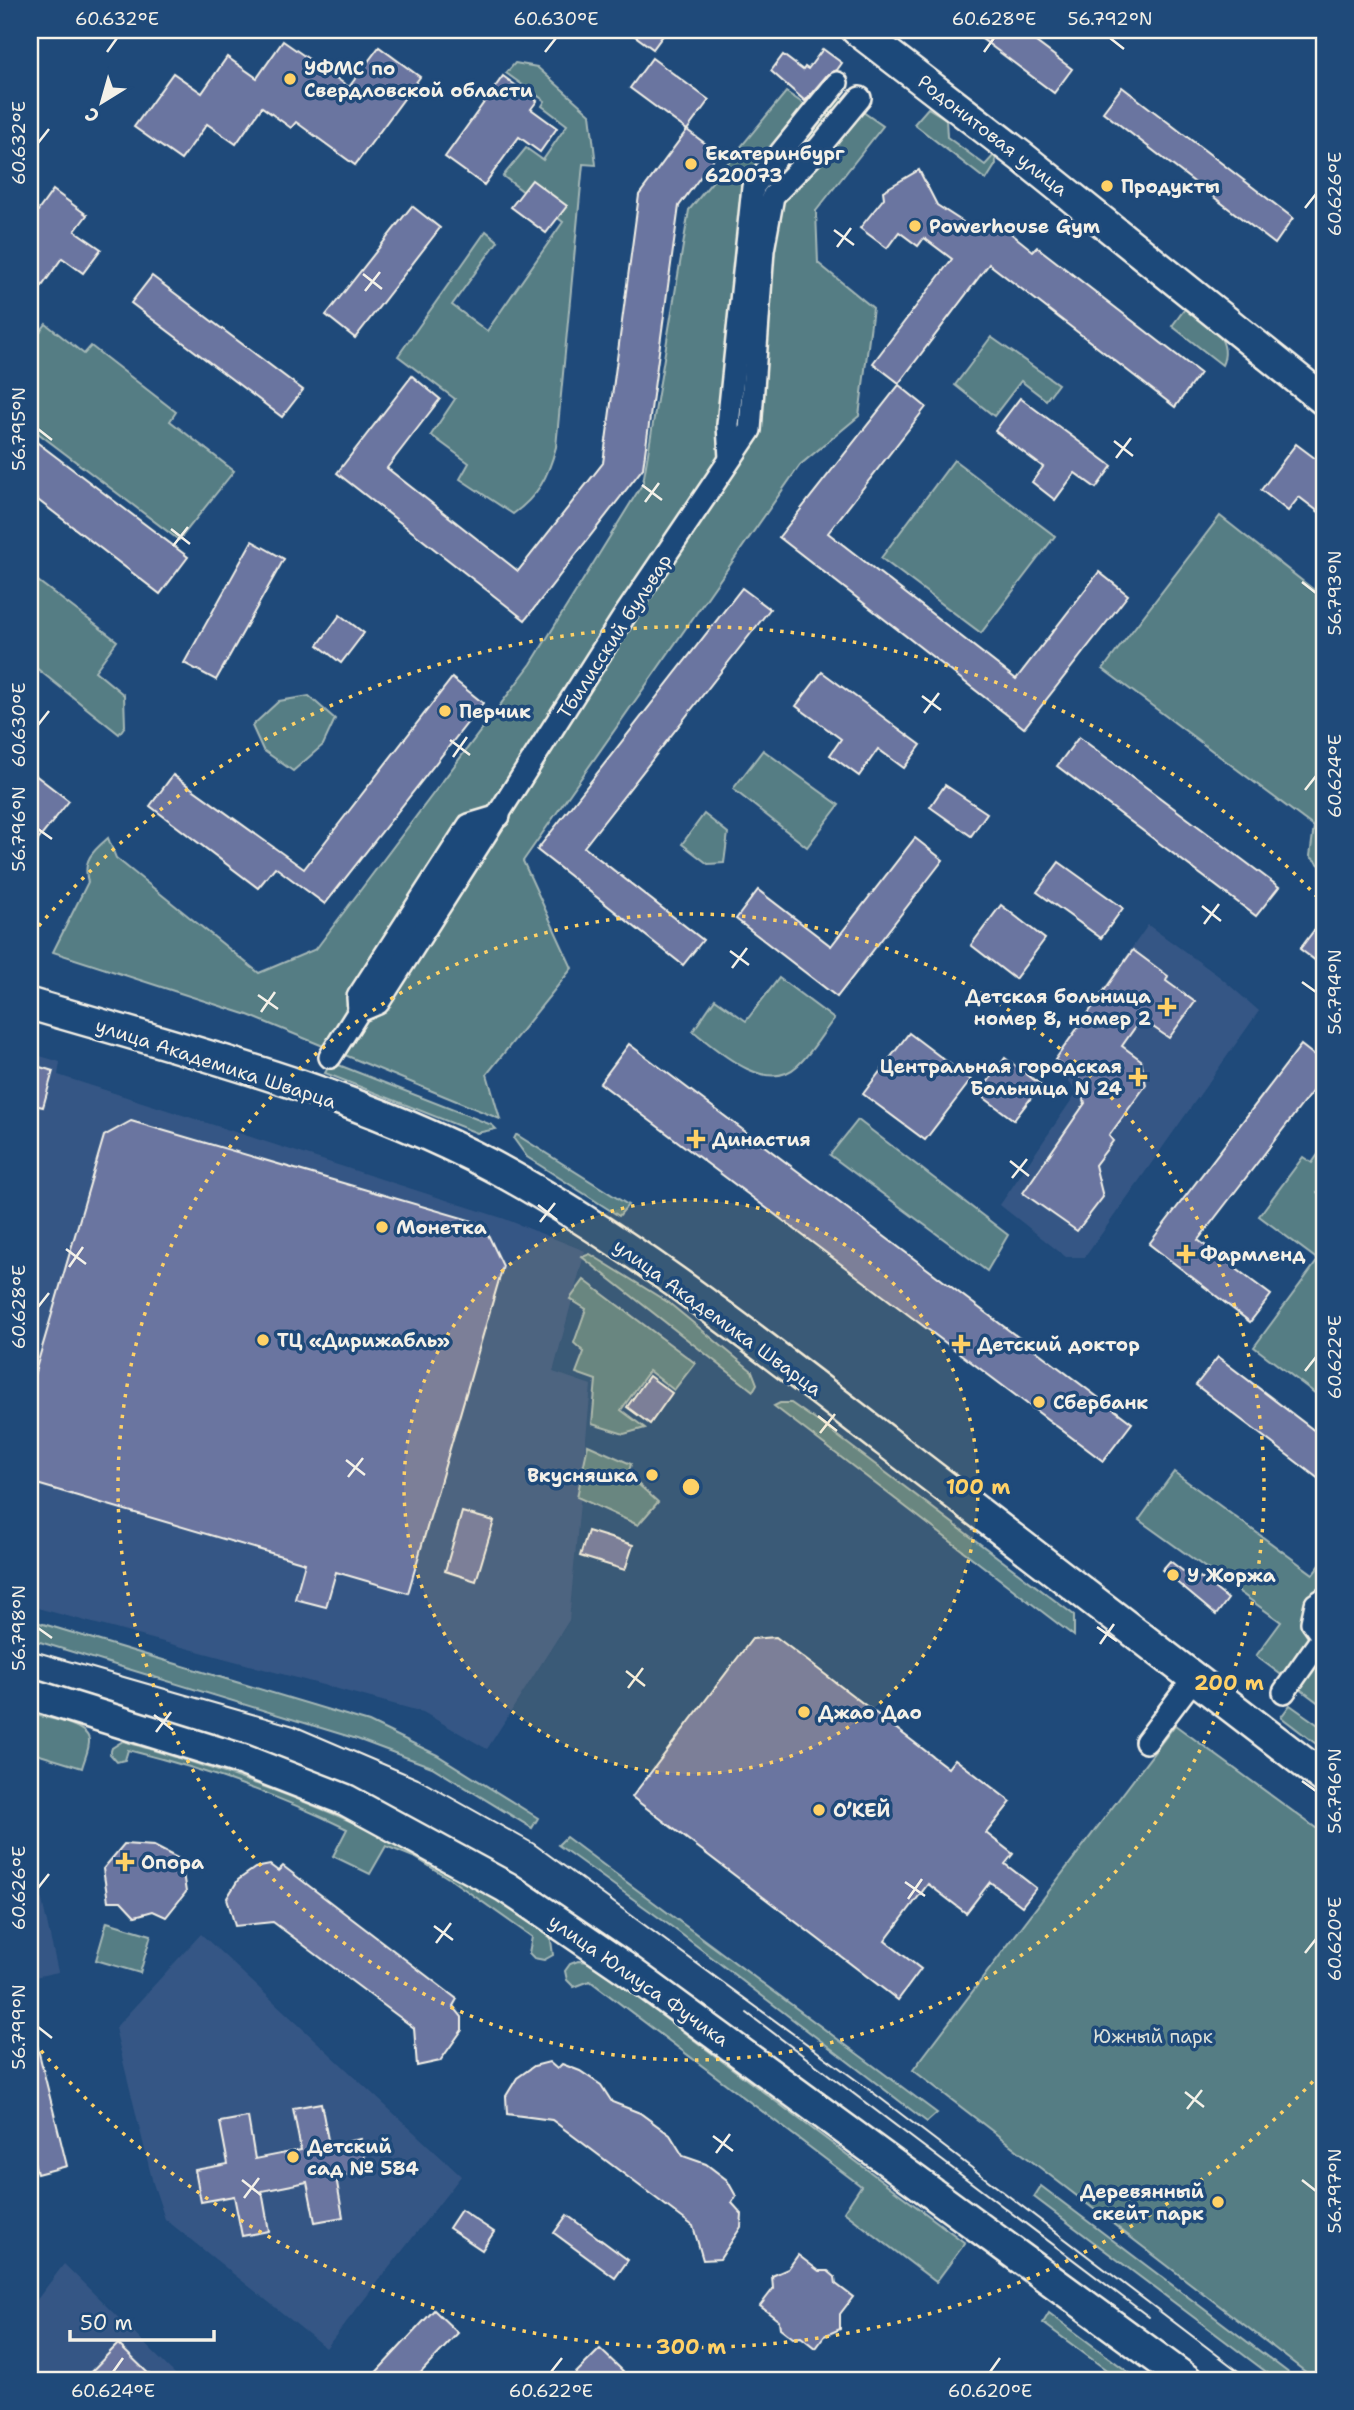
<svg xmlns="http://www.w3.org/2000/svg" width="1354" height="2410" viewBox="0 0 1354 2410" font-family="'Shantell Sans',sans-serif">
<rect width="100%" height="100%" fill="#1f4a7a"/>
<filter id="ink" filterUnits="userSpaceOnUse"><feTurbulence type="fractalNoise" baseFrequency=".0143" numOctaves="2"/><feDisplacementMap in="SourceGraphic" scale="14" xChannelSelector="R" yChannelSelector="G"/><feConvolveMatrix kernelMatrix="1 2 1 2 8 2 1 2 1" color-interpolation-filters="sRGB"/></filter>
<g filter="url(#ink)">
<g fill="#365785">
<polygon points="1148,925 1220,977 1259,1011 1085,1257 1066,1257 1000,1205 1077,1092 1052,1062"/>
<polygon points="30,1053 60,1062 58,1075 505,1219 585,1251 553,1372 591,1385 569,1620 487,1749 423,1712 30,1606"/>
<polygon points="30,1847 58,1972 30,1978"/>
<polygon points="201,1934 461,2176 326,2348 165,2219 153,2183 115,2028"/>
<polygon points="64,2264 181,2380 30,2380 30,2309"/>
</g>
<g fill="#547d84" stroke="#a4b7b6" stroke-width="2">
<path d="M515 63 537 67 590 114 596 165 583 164 556 447C548 477 538 496 513 514L460 479 469 463 431 435 455 399 398 356 486 231 498 241 452 305 487 331 563 222 503 176 526 148 543 160 567 125 542 106 545 101 506 73Z"/>
<path d="M826 86 883 126 816 211 818 263 873 308 859 416 800 465 523 861 572 968 487 1074 500 1119 248 1015 53 952 88 882C82 860 93 851 108 838L116 858 259 973 316 949 531 664 643 483 689 210 786 92 810 108Z"/>
<polygon points="928,108 946,119 947,137 985,165 995,154 996,164 986,180 914,124"/>
<path d="M1187 306C1206 322 1234 338 1222 365L1172 326Z"/>
<polygon points="46,324 84,354 91,346 176,412 170,421 234,471 179,540 30,427 30,345"/>
<polygon points="991,337 1058,384 1046,400 1021,381 994,416 955,385"/>
<polygon points="954,460 1055,536 981,633 881,558"/>
<polygon points="1220,516 1324,598 1324,869 1310,856 1314,827 1103,669"/>
<polygon points="30,575 117,641 95,671 124,695 125,726 119,734 30,663"/>
<polygon points="309,696 335,719 323,745 293,771 263,750 252,726 279,701"/>
<polygon points="763,750 839,805 807,847 733,789"/>
<polygon points="704,814 728,833 724,863 708,864 682,844"/>
<path d="M779 978 834 1019C822 1034 811 1054 797 1066 766 1095 717 1050 693 1031L715 999 746 1021Z"/>
<polygon points="331,1062 492,1125 496,1129 477,1133 325,1073"/>
<polygon points="858,1120 1008,1235 987,1271 830,1155"/>
<polygon points="516,1135 517,1135 628,1205 619,1216 527,1157 514,1139"/>
<polygon points="1324,1146 1324,1183 1317,1193 1324,1199 1324,1400 1254,1347 1318,1260 1259,1216 1303,1157 1312,1163"/>
<polygon points="590,1254 669,1303 752,1371 757,1384 753,1391 582,1257"/>
<polygon points="584,1280 695,1363 674,1390 649,1371 621,1410 645,1428 624,1434 592,1424 596,1380 576,1373 584,1352 574,1343 586,1309 570,1299"/>
<polygon points="780,1403 791,1403 827,1428 1074,1615 1074,1636 774,1406"/>
<polygon points="588,1445 631,1464 628,1475 658,1502 638,1525 577,1497"/>
<polygon points="1174,1472 1313,1574 1324,1560 1324,1707 1256,1656 1281,1622 1139,1520"/>
<polygon points="30,1620 369,1722 437,1755 538,1818 532,1828 432,1767 357,1739 30,1639"/>
<polygon points="1290,1705 1324,1729 1324,1750 1281,1717"/>
<path d="M30 1714C43 1717 88 1724 89 1740 90 1748 84 1760 82 1768L30 1752Z"/>
<polygon points="1175,1725 1324,1834 1324,2380 1316,2380 913,2070"/>
<path d="M123 1741C213 1768 303 1797 388 1839 445 1866 497 1900 550 1933L553 1955 544 1960 534 1958 529 1953 532 1937 450 1879 416 1858 386 1846 370 1874 333 1856 347 1829C276 1794 204 1769 128 1750L125 1760 117 1762 110 1754 112 1748Z"/>
<polygon points="566,1837 937,2113 927,2122 672,1927 558,1845"/>
<polygon points="107,1922 151,1935 140,1973 96,1960"/>
<polygon points="578,1961 590,1962 965,2243 936,2282 844,2212 861,2186 590,1981 574,1987 567,1980 565,1971 570,1964"/>
<polygon points="1041,2186 1298,2380 1277,2380 1034,2197"/>
<polygon points="1049,2313 1139,2380 1120,2380 1043,2323"/>
</g>
<g fill="#6a75a0" stroke="#f4f1e8" stroke-width="2">
<polygon points="627,30 667,30 653,49"/>
<polygon points="970,30 1020,30 1072,69 1054,93"/>
<polygon points="283,41 349,87 379,47 420,77 355,165 296,122 291,128 262,107 236,144 207,124 181,160 134,127 173,73 202,93 227,57 257,78"/>
<polygon points="823,49 842,63 837,70 827,75 805,101 771,71 783,55 803,70 805,67 808,69"/>
<polygon points="652,58 709,100 687,130 630,88"/>
<polygon points="503,76 537,101 531,109 557,128 540,152 519,137 484,185 445,157"/>
<polygon points="1122,87 1293,218 1275,244 1103,112"/>
<polygon points="687,130 718,153 679,206 643,468 525,620 337,473 412,376 440,399 387,468 518,571 603,463 639,195"/>
<polygon points="919,170 937,205 974,229 998,223 1033,251 1037,247 1200,373 1175,407 989,264 899,383 873,363 952,259 924,238 918,246 899,232 887,248 860,228 884,198 883,191"/>
<polygon points="532,180 567,206 546,233 511,207"/>
<polygon points="53,190 87,215 75,231 101,249 83,273 62,258 30,303 30,222"/>
<polygon points="412,206 440,228 355,338 326,315"/>
<polygon points="152,276 303,390 282,417 131,303"/>
<polygon points="899,385 926,407 828,533 1016,679 1099,572 1128,595 1024,728 779,537"/>
<polygon points="1020,398 1112,466 1096,488 1075,473 1055,500 1032,482 1043,467 995,431"/>
<polygon points="30,437 188,557 160,594 30,494"/>
<polygon points="1296,444 1324,465 1324,516 1299,497 1288,511 1261,490"/>
<polygon points="252,541 284,559 216,680 184,663"/>
<polygon points="742,588 770,609 584,847 703,940 683,965 537,850"/>
<polygon points="340,615 364,633 341,663 318,645"/>
<polygon points="822,672 921,745 904,768 878,749 859,776 830,755 841,739 796,706"/>
<polygon points="452,678 483,703 325,904 275,867 258,888 150,806 173,775 304,869"/>
<polygon points="1079,737 1279,887 1256,916 1057,766"/>
<polygon points="30,771 69,801 38,840 30,833"/>
<polygon points="945,785 987,813 971,836 930,807"/>
<polygon points="915,838 943,860 837,997 736,919 758,890 831,946"/>
<polygon points="1059,862 1123,908 1101,938 1037,892"/>
<polygon points="1001,905 1045,939 1015,979 971,945"/>
<polygon points="1324,917 1324,967 1300,949"/>
<polygon points="1133,950 1168,976 1166,981 1195,1002 1169,1038 1141,1019 1122,1046 1141,1060 1146,1085 1109,1136 1113,1141 1095,1165 1103,1197 1077,1231 1023,1193 1085,1103 1077,1074 1055,1060"/>
<polygon points="909,1033 971,1080 925,1140 863,1094"/>
<polygon points="629,1044 1132,1423 1103,1461 600,1083"/>
<polygon points="1301,1045 1324,1063 1324,1076 1198,1240 1271,1295 1250,1322 1149,1244"/>
<polygon points="1005,1058 1041,1085 1014,1120 979,1094"/>
<polygon points="30,1064 53,1071 43,1107 30,1104"/>
<polygon points="131,1121 483,1224 503,1266 408,1593 336,1572 326,1607 295,1599 305,1563 30,1482 30,1389 104,1136"/>
<polygon points="1218,1357 1324,1438 1324,1483 1196,1385"/>
<polygon points="649,1376 672,1393 650,1424 627,1407"/>
<polygon points="462,1512 494,1521 476,1581 445,1571"/>
<polygon points="588,1531 633,1545 625,1570 580,1556"/>
<polygon points="1170,1561 1196,1581 1200,1577 1228,1599 1216,1615 1162,1570"/>
<polygon points="776,1637 948,1768 955,1759 1011,1802 986,1833 1013,1854 1005,1864 1036,1888 1022,1906 990,1882 966,1913 928,1884 885,1941 921,1969 898,2000 632,1797 752,1639"/>
<polygon points="124,1844 154,1846 181,1860 186,1892 166,1917 153,1911 135,1916 121,1901 108,1901 103,1869"/>
<polygon points="270,1865 278,1871 283,1866 457,1999 453,2006 462,2017 462,2030 440,2061 417,2066 414,2028 273,1922 235,1926 227,1898 238,1880 255,1868"/>
<polygon points="35,2037 67,2166 37,2174 30,2144 30,2038"/>
<polygon points="549,2062 557,2069 562,2064 580,2071 601,2085 612,2102 640,2113 670,2135 683,2156 706,2164 727,2180 736,2196 732,2203 742,2214 741,2227 720,2259 703,2260 693,2226 552,2120 507,2114 506,2096 517,2078 534,2066"/>
<polygon points="321,2103 329,2145 361,2139 367,2171 336,2177 343,2217 315,2222 307,2182 262,2191 269,2231 242,2236 234,2196 201,2202 195,2170 228,2164 220,2122 248,2117 255,2159 301,2150 293,2108"/>
<polygon points="461,2210 494,2232 482,2250 449,2228"/>
<polygon points="567,2215 628,2260 615,2278 554,2233"/>
<polygon points="798,2255 819,2271 828,2271 835,2277 836,2284 853,2297 840,2314 840,2329 824,2336 815,2348 801,2337 793,2338 780,2328 779,2321 760,2306 773,2289 772,2276 788,2269"/>
<polygon points="434,2310 458,2333 414,2380 369,2380"/>
<polygon points="118,2344 155,2380 83,2380"/>
<polygon points="600,2349 623,2371 614,2380 569,2380"/>
</g>
<g fill="none" stroke-linecap="round" stroke-linejoin="round">
<g stroke="#f4f1e8" stroke-width="26">
<g id="street">
<polyline points="730,458 728,425 753,187 837,83"/>
<polyline points="359,1011 358,997 469,825 499,816"/>
<polyline points="330,1057 359,1011 378,1003 623,618 750,430 763,250 773,196 812,156 860,98"/>
<polyline points="1324,1599 1316,1604 1312,1622 1324,1639"/>
<polyline points="1284,1692 1322,1638"/>
<polyline points="1146,1742 1194,1678"/>
</g>
</g>
<g stroke="#f4f1e8" stroke-width="35">
<g id="secondary">
<polyline points="857,30 1022,157 1324,400"/>
<path d="M30 1004C183 1049 350 1091 492 1166 633 1242 761 1345 887 1442 1033 1554 1179 1666 1324 1778"/>
<polyline points="30,1694 243,1760 346,1800 506,1887 625,1968 1187,2380"/>
</g>
</g>
<use href="#street" stroke="#1f4a7a" stroke-width="21"/>
<use href="#secondary" stroke="#1f4a7a" stroke-width="30"/>
<g stroke="#f4f1e8" stroke-width="2">
<polyline points="30,1650 294,1726 418,1779 534,1844 867,2088 1250,2380"/>
<polyline points="747,2013 1149,2317"/>
</g>
</g>
</g>
<path fill="none" stroke="#f4f1e8" stroke-width="2.5" d="M1110 38 1124 49M107 52 117 38M545 52 556 38M984 52 994 38M38 143 49 129M1305 208 1316 194M834 230 854 245M837 247 851 228M363 274 382 289M365 291 380 272M38 429 52 440M1114 441 1133 456M1116 458 1131 438M642 485 662 500M645 502 659 483M171 529 190 544M173 546 188 527M1302 582 1316 593M922 696 941 710M924 713 939 693M38 725 49 711M450 740 470 755M453 757 467 737M1305 790 1316 776M38 829 52 839M1202 906 1221 921M1204 924 1219 904M730 951 749 965M732 968 747 948M1302 982 1316 992M258 995 278 1009M261 1012 275 992M1010 1161 1029 1176M1012 1178 1027 1159M538 1205 557 1220M540 1222 555 1203M66 1249 86 1264M69 1267 83 1247M38 1307 49 1293M1305 1371 1316 1357M818 1416 837 1431M820 1433 835 1414M346 1460 365 1475M348 1477 363 1458M1097 1627 1117 1641M38 1628 52 1638M1100 1644 1114 1624M626 1671 645 1686M628 1688 643 1668M154 1715 173 1730M156 1732 171 1712M1302 1781 1316 1791M905 1882 925 1896M38 1888 49 1874M908 1899 922 1879M434 1926 453 1940M436 1943 451 1923M1305 1953 1316 1939M38 2027 52 2038M1185 2092 1204 2107M1187 2109 1202 2090M713 2136 733 2151M716 2153 730 2134M242 2180 261 2195M1302 2180 1316 2191M244 2198 259 2178M113 2372 123 2358M551 2372 562 2358M990 2372 1000 2358"/>
<circle cx="691" cy="1487" r="287" fill="#ffd166" fill-opacity=".12"/>
<g fill="none" stroke="#ffd166" stroke-width="3.5" stroke-dasharray="3.5 7">
<circle cx="691" cy="1487" r="287"/>
<circle cx="691" cy="1487" r="573"/>
<path d="M1320 2074A860 860 0 0 1 32 2040M32 934A860 860 0 0 1 1320 900"/>
</g>
<g fill="#ffd166" stroke="#1f4a7a" stroke-width="2.5">
<circle cx="290" cy="79" r="7"/>
<circle cx="691" cy="164" r="7"/>
<circle cx="1107" cy="186" r="7"/>
<circle cx="915" cy="226" r="7"/>
<circle cx="445" cy="711" r="7"/>
<path d="M1163.5 996.5h7v7h7v7h-7v7h-7v-7h-7v-7h7z"/>
<path d="M1134.5 1066.5h7v7h7v7h-7v7h-7v-7h-7v-7h7z"/>
<path d="M692.5 1128.5h7v7h7v7h-7v7h-7v-7h-7v-7h7z"/>
<circle cx="382" cy="1227" r="7"/>
<path d="M1182.5 1243.5h7v7h7v7h-7v7h-7v-7h-7v-7h7z"/>
<circle cx="263" cy="1340" r="7"/>
<path d="M957.5 1333.5h7v7h7v7h-7v7h-7v-7h-7v-7h7z"/>
<circle cx="1039" cy="1402" r="7"/>
<circle cx="652" cy="1475" r="7"/>
<circle cx="1173" cy="1575" r="7"/>
<circle cx="804" cy="1712" r="7"/>
<circle cx="819" cy="1810" r="7"/>
<path d="M121.5 1851.5h7v7h7v7h-7v7h-7v-7h-7v-7h7z"/>
<circle cx="293" cy="2157" r="7"/>
<circle cx="1218" cy="2202" r="7"/>
</g>
<g text-anchor="middle" stroke-width="7" stroke-linejoin="round" paint-order="stroke">
<g font-size="19" font-weight="bold" fill="#f4f1e8" stroke="#1f4a7a" text-anchor="start">
<text x="304" y="75">УФМС по<tspan x="304" dy="22">Свердловской области</tspan></text>
<text x="705" y="160">Екатеринбург<tspan x="705" dy="22">620073</tspan></text>
<text x="1121" y="193">Продукты</text>
<text x="929" y="233">Powerhouse Gym</text>
<text x="459" y="718">Перчик</text>
<text x="1151" y="1003" text-anchor="end">Детская больница<tspan x="1151" dy="22">номер 8, номер 2</tspan></text>
<text x="1122" y="1073" text-anchor="end">Центральная городская<tspan x="1122" dy="22">Больница N 24</tspan></text>
<text x="712" y="1146">Династия</text>
<text x="396" y="1234">Монетка</text>
<text x="1200" y="1261">Фармленд</text>
<text x="277" y="1347">ТЦ «Дирижабль»</text>
<text x="977" y="1351">Детский доктор</text>
<text x="1053" y="1409">Сбербанк</text>
<text x="638" y="1482" text-anchor="end">Вкусняшка</text>
<text x="1187" y="1582">У Жоржа</text>
<text x="818" y="1719">Джао Дао</text>
<text x="833" y="1817">О’КЕЙ</text>
<text x="141" y="1869">Опора</text>
<text x="307" y="2153">Детский<tspan x="307" dy="22">сад № 584</tspan></text>
<text x="1204" y="2198" text-anchor="end">Деревянный<tspan x="1204" dy="22">скейт парк</tspan></text>
</g>
<g font-size="19" fill="#f4f1e8" stroke="#1f4a7a">
<text transform="translate(993 135) rotate(38)" y="7">Родонитовая улица</text>
<text transform="translate(614 636) rotate(-57)" y="7">Тбилисский бульвар</text>
<text transform="translate(216 1063) rotate(18)" y="7">улица Академика Шварца</text>
<text transform="translate(718 1317) rotate(36)" y="7">улица Академика Шварца</text>
<text transform="translate(639 1980) rotate(35)" y="7">улица Юлиуса Фучика</text>
</g>
<g font-size="19" fill="#dce0d9" stroke="#1f4a7a">
<text x="1153" y="2043">Южный парк</text>
</g>
</g>
<circle cx="691" cy="1487" r="10" fill="#ffd166" stroke="#1f4a7a" stroke-width="3.5"/>
<g font-size="21" text-anchor="middle" font-weight="bold" fill="#ffd166" stroke="#1f4a7a" stroke-width="7" stroke-linejoin="round" paint-order="stroke">
<text x="978" y="1494">100 m</text>
<text x="1229" y="1690">200 m</text>
<text x="691" y="2354">300 m</text>
</g>
<rect width="1354" height="2410" fill="none" stroke="#1f4a7a" stroke-width="77"/>
<g transform="translate(102 102) rotate(217)" stroke="#1f4a7a" stroke-width="5" paint-order="stroke">
<path d="M0-5L12 26L0 18L-12 26Z" fill="#f4f1e8"/>
<text y="-10" font-size="19" font-weight="bold" text-anchor="middle" fill="#f4f1e8">С</text>
</g>
<path d="M70 2330v10h144v-10" fill="none" stroke="#f4f1e8" stroke-width="3.5"/>
<text x="80" y="2330" font-size="21" fill="#f4f1e8" stroke="#1f4a7a" stroke-width="5" paint-order="stroke">50 m</text>
<rect x="38" y="38" width="1278" height="2334" fill="none" stroke="#f4f1e8" stroke-width="2.5"/>
<g font-size="18" text-anchor="middle" fill="#f4f1e8">
<text x="117" y="25">60.632°E</text>
<text x="556" y="25">60.630°E</text>
<text x="994" y="25">60.628°E</text>
<text x="1110" y="25">56.792°N</text>
<text transform="translate(19 143) rotate(-90)" y="6">60.632°E</text>
<text transform="translate(1335 194) rotate(-90)" y="6">60.626°E</text>
<text transform="translate(19 429) rotate(-90)" y="6">56.795°N</text>
<text transform="translate(1335 593) rotate(-90)" y="6">56.793°N</text>
<text transform="translate(19 725) rotate(-90)" y="6">60.630°E</text>
<text transform="translate(1335 776) rotate(-90)" y="6">60.624°E</text>
<text transform="translate(19 829) rotate(-90)" y="6">56.796°N</text>
<text transform="translate(1335 992) rotate(-90)" y="6">56.794°N</text>
<text transform="translate(19 1307) rotate(-90)" y="6">60.628°E</text>
<text transform="translate(1335 1357) rotate(-90)" y="6">60.622°E</text>
<text transform="translate(19 1628) rotate(-90)" y="6">56.798°N</text>
<text transform="translate(1335 1791) rotate(-90)" y="6">56.796°N</text>
<text transform="translate(19 1888) rotate(-90)" y="6">60.626°E</text>
<text transform="translate(1335 1939) rotate(-90)" y="6">60.620°E</text>
<text transform="translate(19 2027) rotate(-90)" y="6">56.799°N</text>
<text transform="translate(1335 2191) rotate(-90)" y="6">56.797°N</text>
<text x="113" y="2397">60.624°E</text>
<text x="551" y="2397">60.622°E</text>
<text x="990" y="2397">60.620°E</text>
</g>
</svg>
